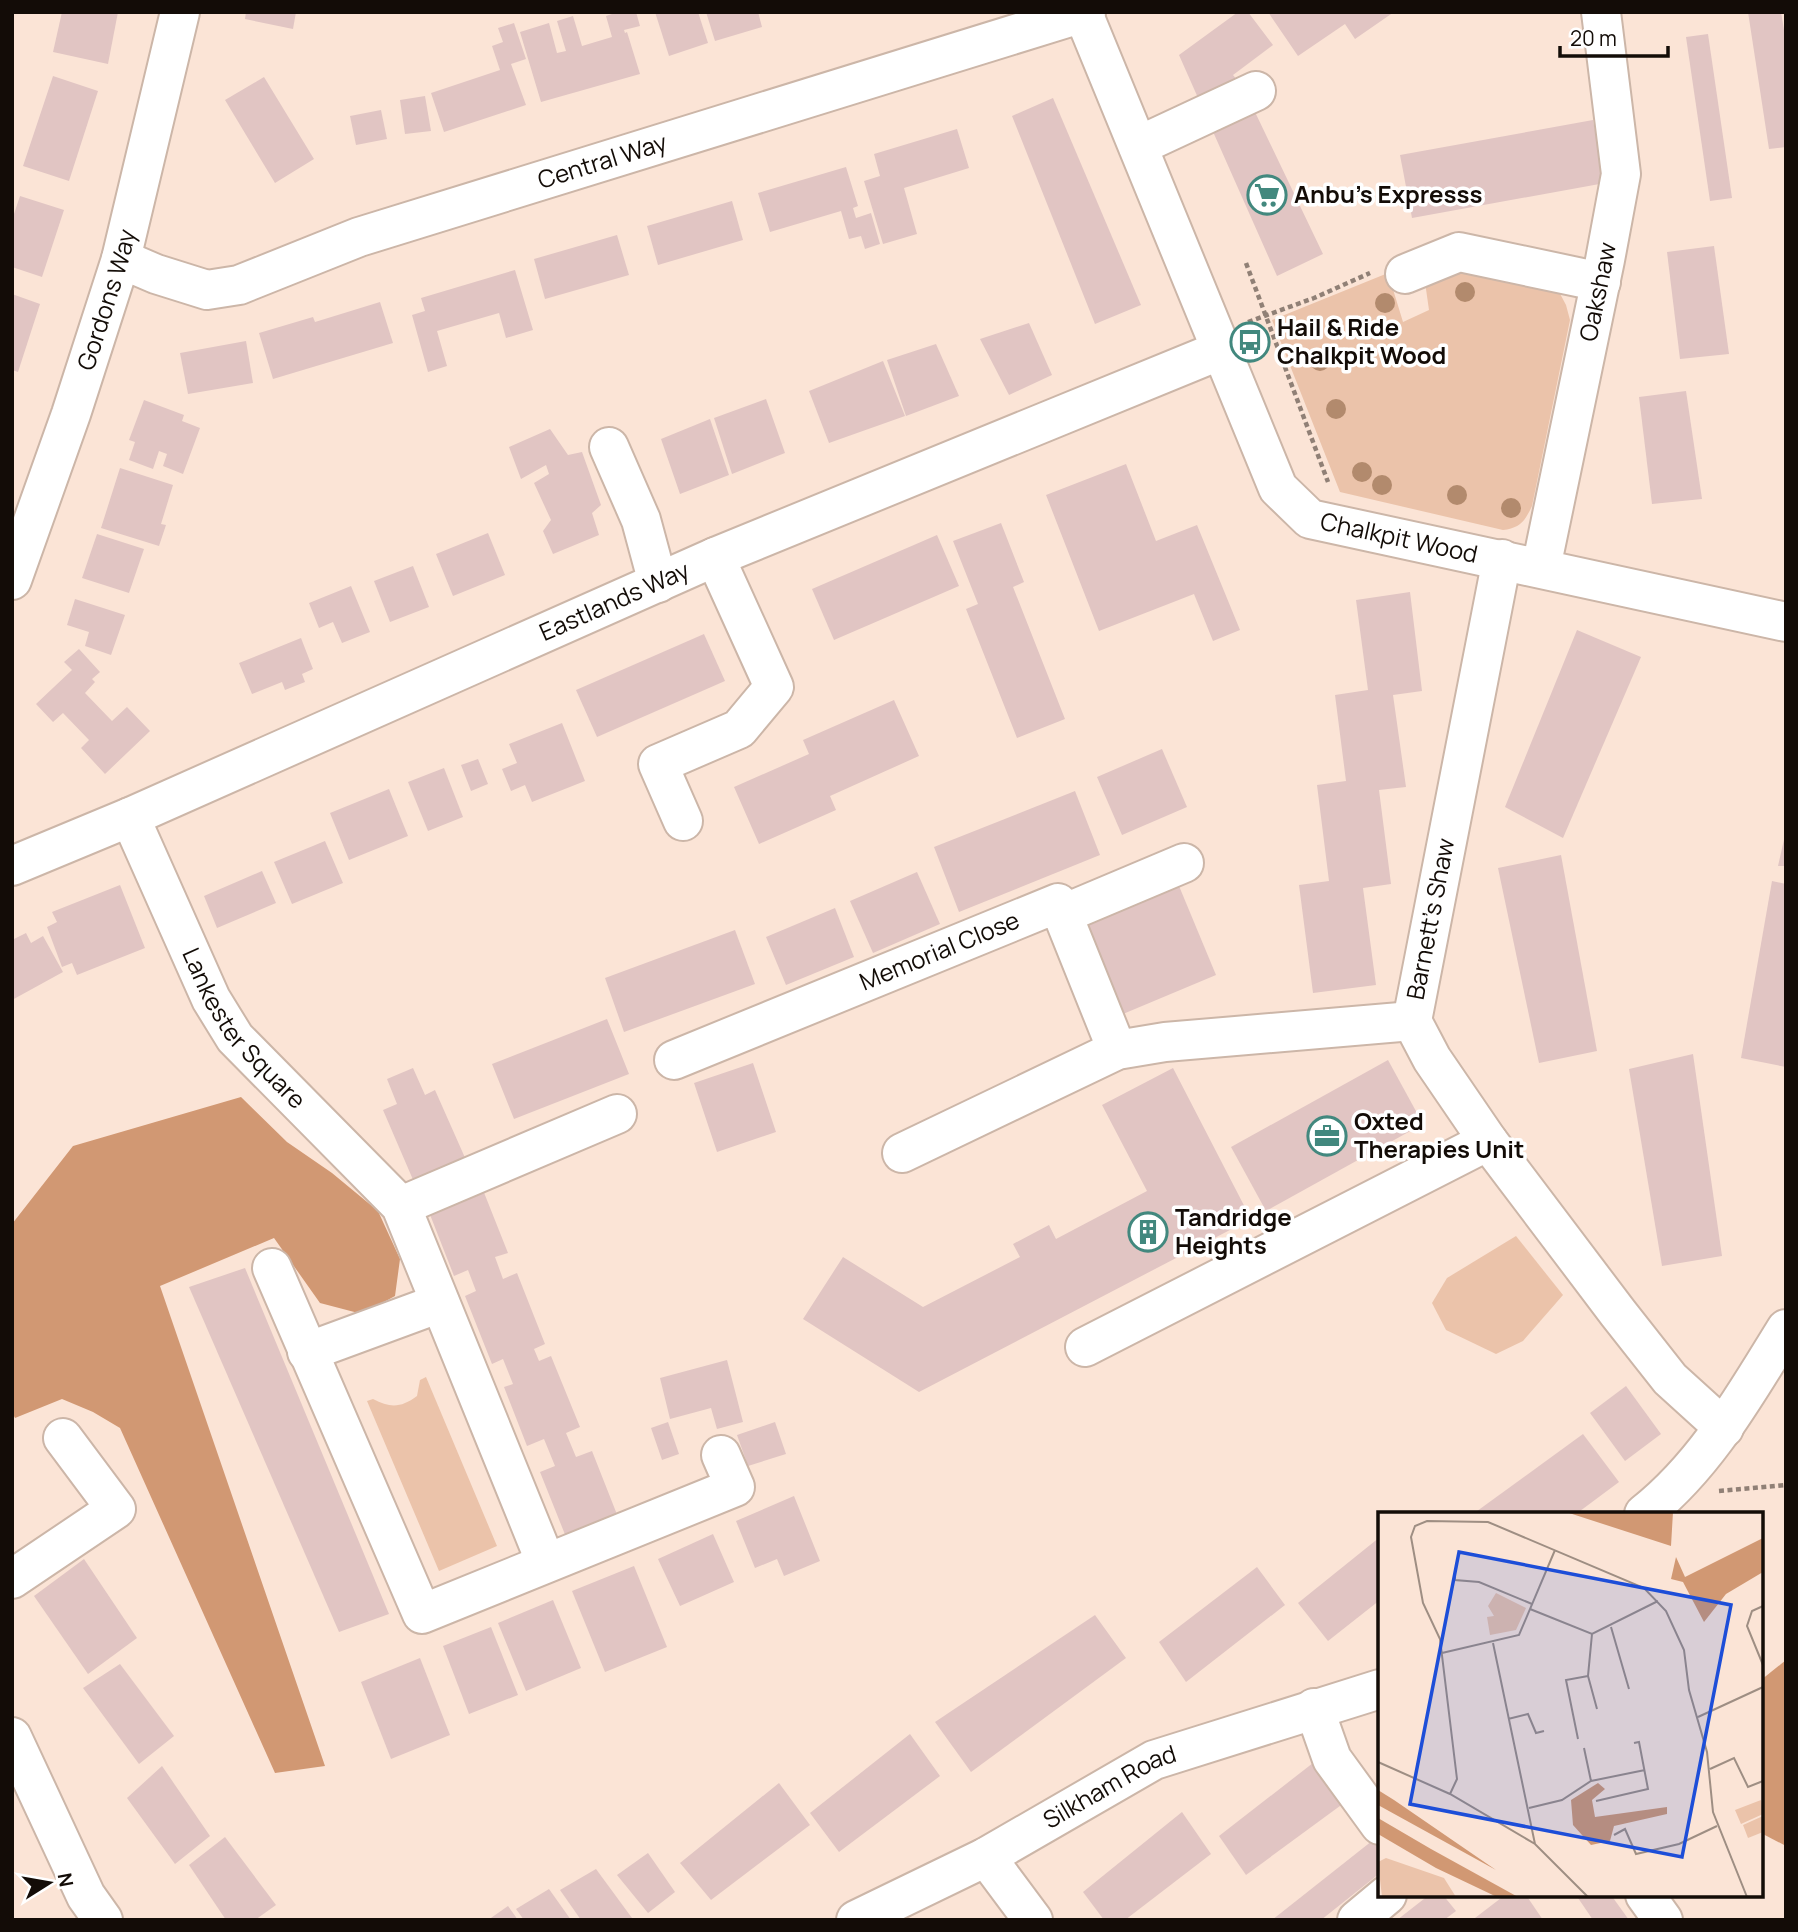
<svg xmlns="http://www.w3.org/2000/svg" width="1798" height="1932" viewBox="0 0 1798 1932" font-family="Manrope,sans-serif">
<rect width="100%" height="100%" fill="#fbe4d6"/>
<g fill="#ebc3aa">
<path d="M1463 266 1557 288 1566 305 1570 320 1532 506C1525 521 1520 528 1503 530L1340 492 1272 320 1388 273 1403 322 1429 310 1425 282Z"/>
<polygon points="1516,1236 1563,1295 1523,1341 1496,1354 1446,1330 1432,1303 1447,1278"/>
<path d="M426 1377 497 1546 439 1571 367 1401 373 1399C390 1408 401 1408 417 1396L420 1380Z"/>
</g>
<g fill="#d19873">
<polygon points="241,1097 287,1142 332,1173 378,1211 400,1259 395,1296 362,1314 320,1303 274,1238 160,1286 325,1766 275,1773 120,1428 93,1412 62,1399 15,1418 12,1412 12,1224 73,1146"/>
<polygon points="1786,1660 1786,1846 1761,1833 1761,1680"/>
</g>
<g fill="#e1c5c3">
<polygon points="62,12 118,12 108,64 53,52"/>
<polygon points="246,12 296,12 293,29 245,19"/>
<polygon points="618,12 636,12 640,26 624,30 625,33 627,32 640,74 541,102 520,32 549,23 557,53 566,51 557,21 573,16 582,46 612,37 606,16"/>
<polygon points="655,12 698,12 708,43 669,56"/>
<polygon points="706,12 758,12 762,27 715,41"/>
<polygon points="1238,12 1248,12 1273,45 1233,75 1243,87 1323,254 1277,276 1179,55"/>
<polygon points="1268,12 1394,12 1355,39 1345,24 1298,56"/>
<polygon points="1748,12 1781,12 1786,42 1786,147 1769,149"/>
<polygon points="514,23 526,59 511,64 526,105 444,132 431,93 500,70 492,46 503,42 498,28"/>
<polygon points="1708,34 1732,198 1710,201 1686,37"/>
<polygon points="53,76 98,91 69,181 23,166"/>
<polygon points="264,77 314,159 275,183 225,100"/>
<polygon points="425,96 431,131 405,134 400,100"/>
<polygon points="1053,98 1141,305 1095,324 1012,116"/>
<polygon points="381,110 387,139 356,145 350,116"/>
<polygon points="1593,120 1605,183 1412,218 1400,155"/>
<polygon points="957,129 969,168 904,188 917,234 883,244 864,181 880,176 874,154"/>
<polygon points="846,167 858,206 853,208 856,218 871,213 880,244 865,249 861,236 849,239 841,211 770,232 758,193"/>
<polygon points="20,196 64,210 42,277 12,267 12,220"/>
<polygon points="732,201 743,240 658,265 647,226"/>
<polygon points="617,235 629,275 545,299 534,259"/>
<polygon points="1714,246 1729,354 1680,359 1667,252"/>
<polygon points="515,270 533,330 506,338 499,313 437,331 447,366 428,372 412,315 425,311 421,298"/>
<polygon points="12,294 40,304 18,372 12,370"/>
<polygon points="380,302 393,343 273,379 259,333 313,317 315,322"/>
<polygon points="1029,323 1052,375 1009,395 980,339"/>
<polygon points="246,341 253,383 188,394 180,353"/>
<polygon points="936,344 959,396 906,416 887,360"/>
<polygon points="883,361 905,416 829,443 809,391"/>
<polygon points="1686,391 1702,499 1652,504 1639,397"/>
<polygon points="766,399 785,453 732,474 714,418"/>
<polygon points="144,400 184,415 182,421 200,428 183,474 163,466 167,454 159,451 153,469 129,460 135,442 129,440"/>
<polygon points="710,419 729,475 680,494 661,439"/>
<polygon points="550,429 568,455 582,452 601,505 592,513 599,535 553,554 543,531 551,520 534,483 549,474 546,465 521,479 509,447"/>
<polygon points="1126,464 1156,541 1197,525 1240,630 1213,641 1194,594 1099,631 1046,495"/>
<polygon points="120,468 173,485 161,524 166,525 159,546 101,528"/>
<polygon points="1001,523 1024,582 1013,587 1065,719 1017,738 966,609 978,604 953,541"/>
<polygon points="488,533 505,575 453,596 436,554"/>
<polygon points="97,534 144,549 129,593 82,578"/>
<polygon points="937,535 959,586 834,640 812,589"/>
<polygon points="413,566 429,607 390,622 374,581"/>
<polygon points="351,586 370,632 342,643 333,622 319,628 309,603"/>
<polygon points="1410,592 1422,691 1393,695 1406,787 1379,790 1391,884 1363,888 1376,985 1313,993 1299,885 1329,881 1317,785 1346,781 1335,695 1368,690 1356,600"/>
<polygon points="75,599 125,615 111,655 85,646 89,632 67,625"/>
<polygon points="1577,630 1641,657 1563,838 1505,807"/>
<polygon points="704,634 725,681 597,737 576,690"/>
<polygon points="301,638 313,669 302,674 305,682 285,690 282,682 252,694 239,663"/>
<polygon points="79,649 100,672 92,679 95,682 85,693 112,721 127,707 150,731 105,774 81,748 89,740 63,713 53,722 36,704 72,670 64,662"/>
<polygon points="894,700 919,756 830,796 836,810 759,844 734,787 809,754 803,740"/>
<polygon points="562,723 585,781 532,802 525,785 511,791 502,769 517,763 509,744"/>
<polygon points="1162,749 1187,807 1122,835 1097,777"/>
<polygon points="478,759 488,784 471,791 461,765"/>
<polygon points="444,768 463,817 428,831 408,782"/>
<polygon points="389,789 408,836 349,860 330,813"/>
<polygon points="1075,791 1100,855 959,912 934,847"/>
<polygon points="1785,835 1786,835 1786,866 1778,866"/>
<polygon points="325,841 343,883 292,904 274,862"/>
<polygon points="1561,855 1597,1051 1539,1063 1498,868"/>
<polygon points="262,871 276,903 217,928 204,896"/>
<polygon points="917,872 940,924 873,953 850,901"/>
<polygon points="1772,881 1786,884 1786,1067 1741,1058"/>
<polygon points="120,885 145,948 77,975 72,963 62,967 47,927 57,922 52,912"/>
<polygon points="1179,886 1216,975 1123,1014 1086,925"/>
<polygon points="835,908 854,957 786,985 766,937"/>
<polygon points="735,930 755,984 624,1032 605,978"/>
<polygon points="26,933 31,943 43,936 63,972 12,1000 12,940"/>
<polygon points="607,1019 629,1074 514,1119 492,1064"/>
<polygon points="1693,1054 1722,1256 1662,1266 1629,1069"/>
<polygon points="1388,1060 1423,1124 1266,1211 1231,1147"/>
<polygon points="753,1063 776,1132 717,1152 694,1083"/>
<polygon points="413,1068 425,1095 435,1090 466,1160 414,1182 383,1110 397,1104 387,1079"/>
<polygon points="1173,1068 1251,1219 919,1392 803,1319 843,1257 923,1307 1020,1257 1013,1244 1049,1225 1056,1239 1147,1191 1102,1105"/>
<polygon points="481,1185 508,1253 495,1257 503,1279 517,1273 545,1344 534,1349 539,1361 551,1356 580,1427 566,1433 576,1457 592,1451 618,1517 566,1537 540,1472 555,1466 544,1439 527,1446 504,1387 513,1384 503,1359 492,1364 465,1296 476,1291 468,1270 454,1276 427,1207"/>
<polygon points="245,1268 389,1614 339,1632 189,1287"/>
<polygon points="727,1360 743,1422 717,1429 711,1408 670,1419 660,1378"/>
<polygon points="1626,1386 1661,1434 1625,1461 1590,1413"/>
<polygon points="668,1422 679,1454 662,1460 651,1428"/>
<polygon points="775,1422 786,1454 748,1466 737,1435"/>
<polygon points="1583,1434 1619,1482 1576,1514 1473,1514"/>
<polygon points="794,1496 820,1561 784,1576 777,1559 755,1568 736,1521"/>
<polygon points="713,1534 734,1582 680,1606 658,1559"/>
<polygon points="1380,1537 1380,1600 1328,1641 1298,1603"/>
<polygon points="84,1559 137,1638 88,1674 34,1596"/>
<polygon points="634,1566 667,1647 605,1672 572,1591"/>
<polygon points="1257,1567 1285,1605 1186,1682 1159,1642"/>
<polygon points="553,1600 581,1668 526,1691 498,1623"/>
<polygon points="1095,1615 1126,1658 971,1772 935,1722"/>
<polygon points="491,1627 518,1695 469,1714 443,1646"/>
<polygon points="420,1658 450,1735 391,1759 361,1682"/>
<polygon points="120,1664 174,1736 139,1764 83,1688"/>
<polygon points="910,1734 940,1776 839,1852 810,1813"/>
<polygon points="1313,1763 1344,1803 1246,1875 1219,1836"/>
<polygon points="162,1766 210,1836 175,1864 127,1798"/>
<polygon points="779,1783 810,1825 711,1900 680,1863"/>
<polygon points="1182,1812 1211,1854 1125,1920 1104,1920 1083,1892"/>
<polygon points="225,1837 276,1905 255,1920 226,1920 189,1865"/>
<polygon points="1377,1837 1380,1841 1380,1873 1321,1920 1272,1920"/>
<polygon points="648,1853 675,1892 648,1913 617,1875"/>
<polygon points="596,1869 632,1918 581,1920 560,1890"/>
<polygon points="549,1889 571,1920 524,1920 516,1909"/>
<polygon points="1429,1895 1443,1895 1456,1911 1444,1920 1397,1920"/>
<polygon points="1505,1895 1526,1895 1543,1920 1476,1920 1475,1918"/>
<polygon points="1576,1895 1611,1895 1629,1920 1593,1920"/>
<polygon points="508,1906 518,1920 488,1920"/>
</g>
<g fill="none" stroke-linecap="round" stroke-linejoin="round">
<g stroke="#ccb6a8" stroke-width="42">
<g id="minor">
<path id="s1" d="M1083 13 1278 488 1310 519 1786 622"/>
<polyline points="1138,146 1256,91"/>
<path id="s2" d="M121 259 156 274 207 290 239 285 359 237 1086 12"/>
<polyline points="1405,274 1459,252 1601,282"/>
<polyline points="609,447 641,520 658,583"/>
<polyline points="1502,559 1412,1021 1432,1059 1488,1141 1618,1313 1670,1379 1724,1428"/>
<path id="s3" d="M1541 568 1605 260 1621 174 1601 12"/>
<path id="s4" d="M12 580 71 414 121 259 180 12"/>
<path id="s5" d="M130 817 211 999 235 1038 401 1206 546 1563"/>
<polyline points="683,821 658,764 739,729 774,687 715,557"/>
<path id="s6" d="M12 866 130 817 715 557 1221 350"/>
<polyline points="1063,914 1184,863"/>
<path id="s7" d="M674 1060 1058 903 1117 1050"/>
<polyline points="902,1153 1117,1050 1165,1042 1412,1021"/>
<polyline points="401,1206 617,1114"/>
<polyline points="272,1268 422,1614 735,1487 721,1455"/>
<polyline points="1085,1347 1488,1141"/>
<polyline points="307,1352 440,1303"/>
<path d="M1644 1514C1706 1465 1745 1395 1786 1329"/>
<polyline points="12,1579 116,1509 63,1438"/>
<polyline points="1314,1708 1332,1759 1380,1825"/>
<polyline points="12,1737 86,1896 103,1920"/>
<polyline points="986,1857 1033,1920"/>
<polyline points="1645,1895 1663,1920"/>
<path id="s8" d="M856 1920 986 1857 1154 1760 1380 1689"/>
<polyline points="1357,1920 1387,1895"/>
</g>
</g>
<g stroke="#908076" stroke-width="4.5" stroke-dasharray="5 3.5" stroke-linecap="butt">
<polyline points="1246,263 1328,482"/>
<polyline points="1248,322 1314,298 1370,273"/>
<polyline points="1719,1491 1786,1485"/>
</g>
<use href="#minor" stroke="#fff" stroke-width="38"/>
</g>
<g fill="#b28a6d">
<circle cx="1465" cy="292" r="10"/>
<circle cx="1385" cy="303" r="10"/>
<circle cx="1320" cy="361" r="10"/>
<circle cx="1336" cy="409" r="10"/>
<circle cx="1362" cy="472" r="10"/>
<circle cx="1382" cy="485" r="10"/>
<circle cx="1457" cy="495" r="10"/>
<circle cx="1511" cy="508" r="10"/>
</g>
<defs>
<g id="supermarket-ring" transform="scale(2.0125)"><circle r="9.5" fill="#fff" stroke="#42887e" stroke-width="1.5"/><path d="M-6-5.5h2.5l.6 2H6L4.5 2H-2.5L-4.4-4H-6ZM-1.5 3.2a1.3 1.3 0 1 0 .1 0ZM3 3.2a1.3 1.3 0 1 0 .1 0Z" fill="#42887e"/></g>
<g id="bus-ring" transform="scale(2.0125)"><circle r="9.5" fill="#fff" stroke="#42887e" stroke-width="1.5"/><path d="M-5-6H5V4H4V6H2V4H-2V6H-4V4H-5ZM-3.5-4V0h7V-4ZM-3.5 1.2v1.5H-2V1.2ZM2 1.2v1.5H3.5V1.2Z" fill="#42887e"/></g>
<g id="office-ring" transform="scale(2.0125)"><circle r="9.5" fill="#fff" stroke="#42887e" stroke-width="1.5"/><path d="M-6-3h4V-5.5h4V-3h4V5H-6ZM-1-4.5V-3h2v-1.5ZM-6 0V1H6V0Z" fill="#42887e"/></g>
<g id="building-ring" transform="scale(2.0125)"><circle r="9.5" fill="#fff" stroke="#42887e" stroke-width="1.5"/><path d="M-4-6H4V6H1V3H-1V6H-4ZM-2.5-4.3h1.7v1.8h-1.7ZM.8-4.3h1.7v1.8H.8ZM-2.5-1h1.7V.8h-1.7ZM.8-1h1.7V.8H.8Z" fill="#42887e"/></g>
</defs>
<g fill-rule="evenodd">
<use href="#supermarket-ring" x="1267" y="195"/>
<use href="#bus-ring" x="1250" y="342"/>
<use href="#office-ring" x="1327" y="1136"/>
<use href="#building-ring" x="1148" y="1232"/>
</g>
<g text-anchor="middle" stroke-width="7" stroke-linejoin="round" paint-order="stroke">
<g font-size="24" fill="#130c07" stroke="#fff">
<text dy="8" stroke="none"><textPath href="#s2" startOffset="508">Central Way</textPath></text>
<text dy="8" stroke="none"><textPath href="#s3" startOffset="282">Oakshaw</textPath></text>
<text dy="8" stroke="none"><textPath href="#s4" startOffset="296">Gordons Way</textPath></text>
<text dy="8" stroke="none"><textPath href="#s1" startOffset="649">Chalkpit Wood</textPath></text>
<text dy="8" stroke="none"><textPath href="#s6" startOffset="658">Eastlands Way</textPath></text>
<text transform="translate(1431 919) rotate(-79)" y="8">Barnett's Shaw</text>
<text dy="8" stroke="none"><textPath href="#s7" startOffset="287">Memorial Close</textPath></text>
<text dy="8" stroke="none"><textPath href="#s5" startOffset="242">Lankester Square</textPath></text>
<text dy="8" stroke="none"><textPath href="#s8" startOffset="287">Silkham Road</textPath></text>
</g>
<g font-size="24" font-weight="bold" fill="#130c07" stroke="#fff" text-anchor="start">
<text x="1294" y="203">Anbu's Expresss</text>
<text x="1277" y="336">Hail &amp; Ride<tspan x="1277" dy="28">Chalkpit Wood</tspan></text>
<text x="1354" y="1130">Oxted<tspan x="1354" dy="28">Therapies Unit</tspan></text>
<text x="1175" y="1226">Tandridge<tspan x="1175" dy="28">Heights</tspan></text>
</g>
</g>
<g transform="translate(1378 1512)">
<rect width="385" height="385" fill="#fbe4d6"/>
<path d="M118 81 148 96 138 118 112 123 109 105 116 104 110 94ZM383 288 385 302 363 312 357 298ZM385 304V320L370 326 365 313ZM8 346 66 366 78 385H4L0 350Z" fill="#ebc3aa"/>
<path d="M188 0H295L293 34ZM385 26V60L348 82 326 110 305 70 293 67 298 45 307 65ZM220 271 227 277 214 288 217 305 289 295V302L236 314 232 329 213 333 195 313 193 288ZM0 278 16 288 118 358 0 293ZM0 306 53 337 140 385H119L58 356 0 322Z" fill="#d19873"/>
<path fill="none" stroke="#9e8e83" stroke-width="2" d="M77 61V68L101 70 154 92M385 94 374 99 369 114 385 153M152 97 214 122 280 89M233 115 251 177M214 122 210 164 219 197M115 131 157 332M64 141 141 123 177 38M320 205 385 175M130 207 150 202 158 221 166 219M200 227 188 168 210 164M206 236 213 269M0 250 72 282 157 332 210 385M332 257 356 246 370 275 385 269M72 282 79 267 62 127 45 91 33 25 37 14 49 9 110 10 266 76 288 99 306 138 311 178 329 240 335 300 369 385M218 289 270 277 261 230 256 231M151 296 184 288 213 269 267 258M236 323 247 317 258 342 301 332 339 314"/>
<path fill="#1d4ed8" fill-opacity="0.15" stroke="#1d4ed8" stroke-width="3.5" d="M81 40 353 93 304 345 32 292Z"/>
<rect width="385" height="385" fill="none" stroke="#130c07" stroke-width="3.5"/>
</g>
<rect width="1798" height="1932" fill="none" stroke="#130c07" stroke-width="28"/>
<g transform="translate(49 1883) rotate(79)" stroke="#ffffff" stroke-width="5" paint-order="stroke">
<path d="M0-5L12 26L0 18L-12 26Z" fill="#130c07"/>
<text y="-10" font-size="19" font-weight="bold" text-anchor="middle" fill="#130c07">N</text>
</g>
<path d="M1560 46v10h108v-10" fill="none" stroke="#130c07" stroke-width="3.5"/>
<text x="1570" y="46" font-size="21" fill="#130c07" stroke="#ffffff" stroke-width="5" paint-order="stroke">20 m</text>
</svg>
